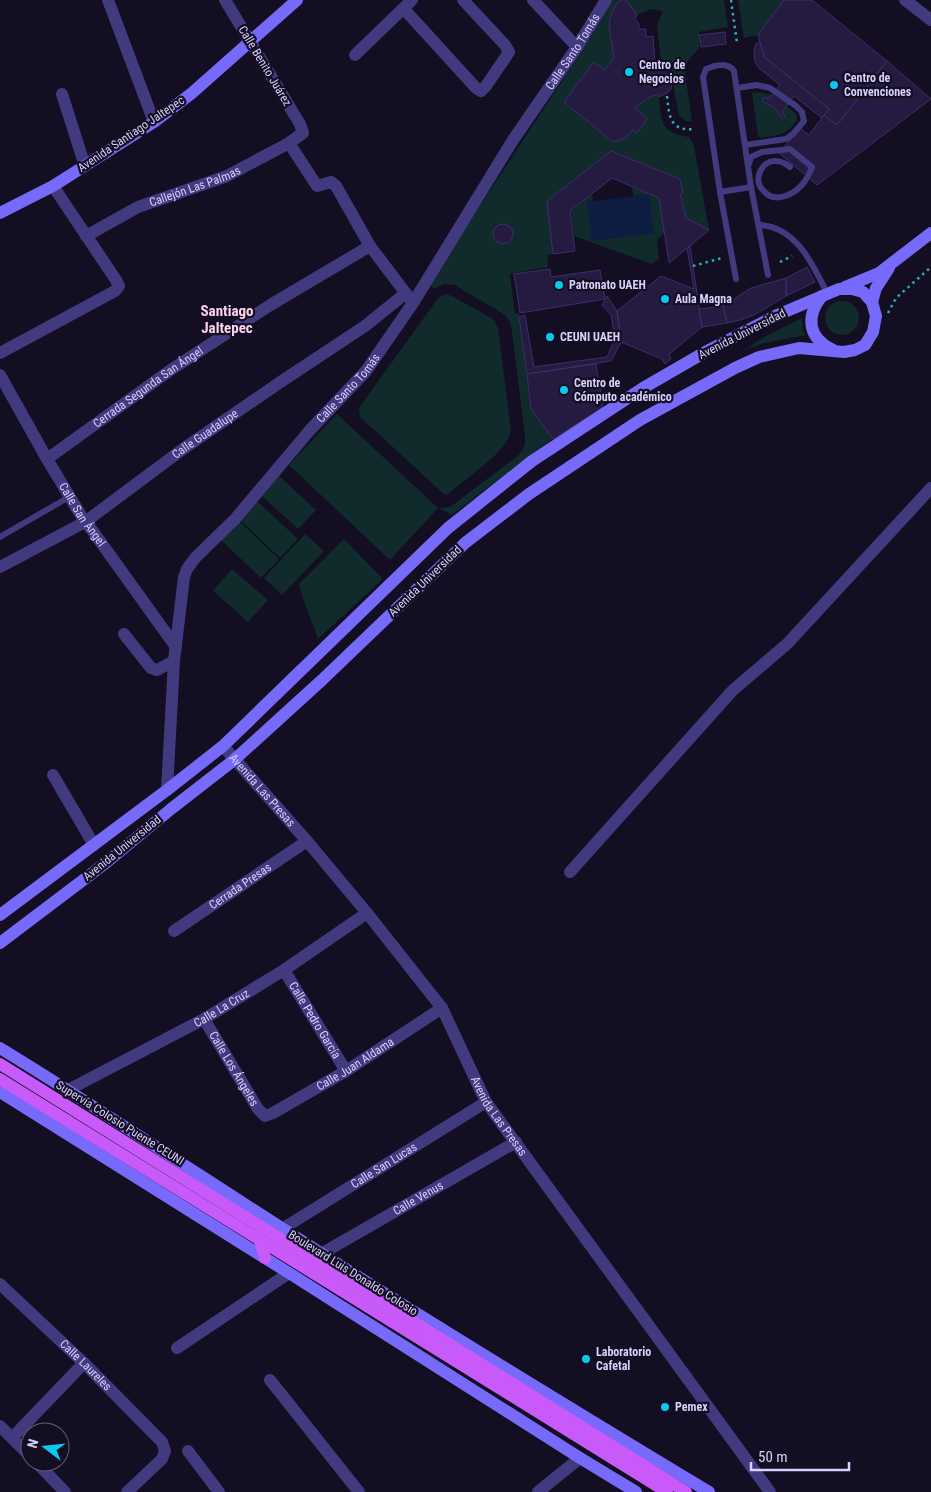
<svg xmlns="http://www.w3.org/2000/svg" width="931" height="1492" viewBox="0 0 931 1492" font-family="'Roboto Condensed',sans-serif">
<rect width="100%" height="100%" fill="#130e21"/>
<g fill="#112a2b">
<path d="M613 0H621C604 15 611 38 614 58L604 70 594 62 564 102 613 142 625 138 633 130 637 132 647 119 635 108 646 99 658 94C663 120 657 132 689 137L694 146 709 230 686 218 680 194 683 193 680 179 611 151 547 201 553 254 547 255 548 267 510 274 515 313H519L531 409 553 439 534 452 452 515 438 508 390 560 289 465 337 414 438 508 450 507 519 455 525 445V437L511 324 505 315 455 285 444 284 434 289 428 285 591 37Z"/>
<polygon points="626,0 724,0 728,27 699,32 699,48 684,66 692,121 686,121 679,116 673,84 674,80 679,79 679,76 674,77 668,65 661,61 657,25 663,11 650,9 637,15"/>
<polygon points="738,0 784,0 758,35 744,38"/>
<path d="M760 92 772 95 769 99 763 98 762 101 774 107 783 118 785 117 782 112 787 106 796 114 797 120C785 136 779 135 760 138L758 135 752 93Z"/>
<polygon points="632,186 659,198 665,232 657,240 659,259 652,264 574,236 571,211 592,194 593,201 587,202 649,195 633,196"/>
<path d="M446 294 452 296 493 319 498 328 511 431C507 452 467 478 449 493L445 495 360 417 359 408 438 298Z"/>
<circle cx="842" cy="318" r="17"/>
<polygon points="802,318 803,331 806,335 761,344 742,351 768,335"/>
<polygon points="278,475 316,510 298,529 261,495"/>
<polygon points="257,501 298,539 280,558 240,520"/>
<polygon points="239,521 279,559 261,578 221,540"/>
<polygon points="305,534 324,551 282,595 264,578"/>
<polygon points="344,539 383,579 318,639 300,590 299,584"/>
<polygon points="232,569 268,600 248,622 213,591"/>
</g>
<polygon fill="#0d1d41" points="649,194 654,233 592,241 587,202"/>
<g fill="#251b41" stroke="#3e2d6d">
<polygon points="621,0 626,0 637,15 635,19 639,24 639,29 646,29 646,37 653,36 655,63 666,66 669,69 673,78 679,77 679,78 673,79 671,89 667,93 659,97 658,94 646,99 635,108 647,119 637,133 633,130 625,138 613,142 564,102 594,62 604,70 614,58 609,26 610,18 615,6"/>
<polygon points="784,0 812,0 887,61 837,125 824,115 829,109 764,57 758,35"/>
<polygon points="725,32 726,44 701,47 699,35"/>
<polygon points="760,42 764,57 829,109 822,118 794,96 782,112 785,117 783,119 774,107 762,101 763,98 769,99 780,85 759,68 755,62 754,50 756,44"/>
<polygon points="887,61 931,99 817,185 779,153 800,128 809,135 824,115 837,125"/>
<polygon points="611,151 680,179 683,193 680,194 686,218 709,230 669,263 659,198 612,178 570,211 575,251 553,254 547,201"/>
<circle cx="503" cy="234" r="10"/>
<polygon points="690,246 702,327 669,354 671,359 665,364 662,359 621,342 617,311 661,276 694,289 687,248"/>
<polygon points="807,267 815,282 786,296 786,278"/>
<polygon points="550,269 551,277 600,270 605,299 520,313 514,274"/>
<polygon points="786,278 786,296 754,315 740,320 727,323 723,306 751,288"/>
<polygon points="607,296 617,311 621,342 611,361 527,374 519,317 525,315 534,367 607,357 615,339 611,315 602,305"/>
<polygon points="723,306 727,323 702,327 699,309"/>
<polygon points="596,364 603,407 553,439 531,409 527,374"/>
</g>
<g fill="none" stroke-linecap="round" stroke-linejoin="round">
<g stroke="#32aeaf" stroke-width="2.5" stroke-dasharray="2.5 4" stroke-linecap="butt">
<polyline points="731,0 737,43"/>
<path d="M667 96C669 116 670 132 695 129"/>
<polyline points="780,262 792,256"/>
<polyline points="693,266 722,258"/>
<polyline points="888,313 896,298 931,267"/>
</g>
<g stroke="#423a7f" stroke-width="6">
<polyline points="737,88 757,85 770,88 796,106 802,112 804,121 793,134 786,139 745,145"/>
<path d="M749 164 751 157 762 152 790 149 812 167C810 172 808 177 805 181 796 194 774 206 762 189 753 179 762 160 776 161 781 161 786 164 790 167"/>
<polyline points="720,192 751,187"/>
<path d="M759 225C796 226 813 265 827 293"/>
<path d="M736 279 720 192 703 77 706 69C715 65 728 62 734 71L751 187 768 275"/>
<polyline points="0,537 69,497"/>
</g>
<g stroke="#423a7f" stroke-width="12">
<polyline points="108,0 154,122"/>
<polyline points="533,0 577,47"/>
<polyline points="905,0 931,20"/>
<polyline points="404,9 476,88 481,91 486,86 509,52 505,45 463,0"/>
<polyline points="355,55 412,0"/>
<polyline points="62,94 85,166"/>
<polyline points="289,143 317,186 331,182 336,186 370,246 410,299"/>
<path id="s1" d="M86 236 138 207 227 176 289 143 303 133 300 124 225 0"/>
<polyline points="0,353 115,291 119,286 116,280 53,186"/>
<path id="s2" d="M0 375 47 459 85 522 92 530 176 647"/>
<path id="s3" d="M47 459 172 369 272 304 370 246"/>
<path id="s4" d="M0 567 85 522 183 449 279 383 365 326 406 293"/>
<polyline points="124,634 151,668 157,670 174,661"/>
<path id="s5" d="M223 746 307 841 367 913 442 1008 486 1102 770 1492"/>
<polyline points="53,775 94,845"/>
<path id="s6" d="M167 790 174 661 184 577 187 569 195 558 235 519 310 430 366 371 413 303 513 140 577 47 606 0"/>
<polyline points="570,872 733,690 787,644 931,488"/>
<path id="s7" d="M174 931 307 841"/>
<path id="s8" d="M284 970 346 1071"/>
<path id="s9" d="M204 1019 258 1109 265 1116 273 1113 346 1071 442 1008"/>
<path id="s10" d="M68 1090 204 1019 284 970 367 913"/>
<path id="s11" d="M282 1229 486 1102"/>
<path id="s12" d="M321 1254 516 1142"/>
<path id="s13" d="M0 1284 84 1363 162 1442 165 1451 162 1459 127 1492"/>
<polyline points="177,1348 289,1273"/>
<polyline points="270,1380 359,1492"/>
<polyline points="0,1426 30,1456"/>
<polyline points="12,1438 84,1363"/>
<polyline points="188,1451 219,1492"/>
<polyline points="36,1462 65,1492"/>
<polyline points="538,1492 580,1458"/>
</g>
<g stroke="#776afa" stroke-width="12">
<polyline points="0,213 53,186 154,122 192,93 297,0"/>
<polyline points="845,287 879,273 931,233"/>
<path d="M822 296C805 317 808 338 833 350"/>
<polyline points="872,302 876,288 889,268"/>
<polyline points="0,915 167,790 223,746 448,528 532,461 643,388 707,351 775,316 839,289 852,289 863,292 872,302 876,316 873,332 865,345 855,350 844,352 799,348 759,357 735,368 640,420 529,494 465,543 322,680 234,760 171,809 107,862 0,943"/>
<path d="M0 1048C108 1114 212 1184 319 1252 448 1334 578 1413 709 1492"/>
<polyline points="0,1092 289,1273 580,1458 636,1492"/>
</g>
<g stroke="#c95afa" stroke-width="12">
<polyline points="0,1064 686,1492"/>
<polyline points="0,1079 667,1492"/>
<polyline points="259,1238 265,1258"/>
</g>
</g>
<g fill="#08caf1" stroke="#130e21" stroke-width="2">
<circle cx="629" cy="72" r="5"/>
<circle cx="834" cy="85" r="5"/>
<circle cx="559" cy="285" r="5"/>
<circle cx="665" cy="299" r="5"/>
<circle cx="550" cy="337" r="5"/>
<circle cx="564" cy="390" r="5"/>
<circle cx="586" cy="1359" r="5"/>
<circle cx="665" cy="1407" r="5"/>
</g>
<g text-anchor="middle" stroke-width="4.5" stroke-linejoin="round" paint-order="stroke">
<g font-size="12" fill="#d8d0fd" stroke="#130e21">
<text dy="4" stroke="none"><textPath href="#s6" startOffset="870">Calle Santo Tomás</textPath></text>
<text transform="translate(265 66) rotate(59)" y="4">Calle Benito Juárez</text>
<text transform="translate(131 134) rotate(-34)" y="4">Avenida Santiago Jaltepec</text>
<text dy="4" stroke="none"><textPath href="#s1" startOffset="120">Callejón Las Palmas</textPath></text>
<text transform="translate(742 334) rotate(-27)" y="4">Avenida Universidad</text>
<text dy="4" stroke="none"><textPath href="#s3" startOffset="124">Cerrada Segunda San Ángel</textPath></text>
<text dy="4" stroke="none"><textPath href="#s6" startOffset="465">Calle Santo Tomás</textPath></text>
<text dy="4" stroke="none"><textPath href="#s4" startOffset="245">Calle Guadalupe</textPath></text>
<text dy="4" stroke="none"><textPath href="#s2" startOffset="162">Calle San Ángel</textPath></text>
<text transform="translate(425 581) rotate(-44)" y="4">Avenida Universidad</text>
<text dy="4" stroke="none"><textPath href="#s5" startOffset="59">Avenida Las Presas</textPath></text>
<text transform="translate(122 848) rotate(-39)" y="4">Avenida Universidad</text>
<text dy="4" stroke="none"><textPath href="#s7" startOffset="80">Cerrada Presas</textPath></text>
<text dy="4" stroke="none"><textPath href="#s10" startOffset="174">Calle La Cruz</textPath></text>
<text dy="4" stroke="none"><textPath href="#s8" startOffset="59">Calle Pedro García</textPath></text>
<text dy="4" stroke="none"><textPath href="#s9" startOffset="219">Calle Juan Aldama</textPath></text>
<text dy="4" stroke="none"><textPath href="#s9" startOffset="58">Calle Los Ángeles</textPath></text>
<text dy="4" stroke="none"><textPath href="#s5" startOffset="464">Avenida Las Presas</textPath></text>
<text transform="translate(120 1123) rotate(32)" y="4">Supervía Colosio Puente CEUNI</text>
<text dy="4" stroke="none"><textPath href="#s11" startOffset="120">Calle San Lucas</textPath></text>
<text dy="4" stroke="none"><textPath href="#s12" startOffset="112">Calle Venus</textPath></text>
<text transform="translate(353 1273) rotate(32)" y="4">Boulevard Luis Donaldo Colosio</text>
<text dy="4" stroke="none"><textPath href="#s13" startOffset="118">Calle Laureles</textPath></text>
</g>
<g font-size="12" font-weight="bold" fill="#d8d0fd" stroke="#130e21" text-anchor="start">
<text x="639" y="69">Centro de<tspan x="639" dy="14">Negocios</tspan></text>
<text x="844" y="82">Centro de<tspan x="844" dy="14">Convenciones</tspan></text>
<text x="569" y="289">Patronato UAEH</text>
<text x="675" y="303">Aula Magna</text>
<text x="560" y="341">CEUNI UAEH</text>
<text x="574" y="387">Centro de<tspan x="574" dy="14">Cómputo académico</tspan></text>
<text x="596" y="1356">Laboratorio<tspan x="596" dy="14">Cafetal</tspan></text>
<text x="675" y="1411">Pemex</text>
</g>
<g font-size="15" font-weight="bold" fill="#fed2eb" stroke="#130e21">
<text x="227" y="316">Santiago<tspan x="227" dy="17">Jaltepec</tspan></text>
</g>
</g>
<g transform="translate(45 1447) rotate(286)"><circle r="24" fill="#130e21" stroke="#625c79"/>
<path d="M0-4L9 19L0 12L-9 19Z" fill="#08caf1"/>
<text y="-8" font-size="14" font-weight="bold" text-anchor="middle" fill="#d8d0fd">N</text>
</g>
<path d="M751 1462v8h98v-8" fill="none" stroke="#d8d0fd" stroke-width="2.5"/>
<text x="758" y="1462" font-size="15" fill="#d8d0fd" stroke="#130e21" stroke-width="4" paint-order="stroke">50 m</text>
</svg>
